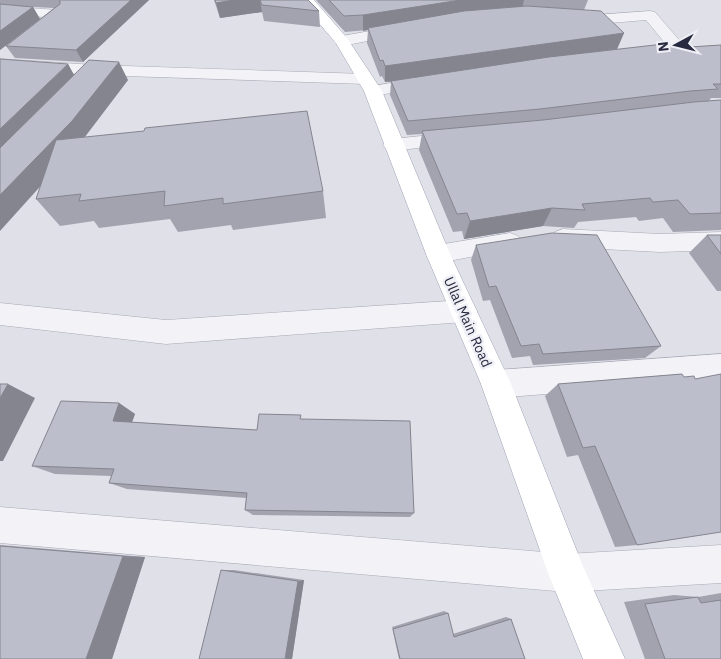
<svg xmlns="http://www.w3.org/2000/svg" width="721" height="659" viewBox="0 0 721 659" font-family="'IBM Plex Sans',sans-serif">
<rect width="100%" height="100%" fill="#dfe0e8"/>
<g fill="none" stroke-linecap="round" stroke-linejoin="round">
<g stroke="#a8a9b5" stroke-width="1">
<g id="minor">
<path d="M0 6 58 10 63 11 65 14C58 23 43 37 31 34L28 31 44 17 0 14Z"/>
<polygon points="650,11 655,12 686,48 688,51 686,54 674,54 646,20 586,25 568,23 566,20 568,17"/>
<polygon points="404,25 409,27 412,30 409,33 342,46 337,44 334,41 337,38 342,36"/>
<polygon points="0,59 95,65 365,74 371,75 374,79 371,83 365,84 95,75 0,69"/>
<polygon points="427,77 433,78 436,82 433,86 373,96 367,95 364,91 367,87"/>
<polygon points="459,132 466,134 469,138 466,142 393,151 386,149 383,145 386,141 393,139"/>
<polygon points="563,229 660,234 721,232 721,250 660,252 563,247 555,244 551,238 555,232"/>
<polygon points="510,233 518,236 522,242 518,248 438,263 429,261 426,254 429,247 438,245"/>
<polygon points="464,300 473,303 477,311 473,319 464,322 166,344 0,325 0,303 166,320"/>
<polygon points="721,354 721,380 496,398 485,394 481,384 485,374 496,370"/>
<polygon points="0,507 567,554 721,545 721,583 567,592 0,543"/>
</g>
</g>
<g stroke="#9fa1b4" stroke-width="1">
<polygon id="major" points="299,0 314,0 347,38 382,91 450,254 511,384 582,564 625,659 583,659 548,573 481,384 426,254 364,91 336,43"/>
</g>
<use href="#minor" fill="#f2f2f7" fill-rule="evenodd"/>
<use href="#major" fill="#fff" fill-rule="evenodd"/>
</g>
<g fill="#a2a3af">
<polygon points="0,0 149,0 83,62 15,58 6,46 54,8 33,7 40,19 0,50"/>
<polygon points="214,0 308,0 319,11 320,27 264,21 262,12 220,18"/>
<polygon points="316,0 588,0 584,10 624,33 617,49 690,47 721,45 721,98 711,98 709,101 721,100 721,230 673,232 663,218 639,221 636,217 578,222 574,228 543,226 464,239 462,231 453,232 419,150 422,134 407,135 390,95 391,82 385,82 382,76 380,77 367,43 368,30 345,32"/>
<polygon points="68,64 74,75 128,80 85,137 323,191 326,218 233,230 231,225 178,232 170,219 99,228 94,221 60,226 36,199 41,186"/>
<polygon points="707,235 721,235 721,291 717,291 689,253"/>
<polygon points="476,245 661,346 645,358 533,365 530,356 512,358 490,300 483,301 471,260"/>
<polygon points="682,374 637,545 615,547 578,455 567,457 545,396 558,384"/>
<polygon points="119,403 135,414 132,422 257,430 303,419 414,513 410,517 253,515 245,510 246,498 127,489 109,483 111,476 55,474 32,466"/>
<polygon points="0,545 145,557 112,659 0,659"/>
<polygon points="221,570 234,570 304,580 292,659"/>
<polygon points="721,593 721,659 645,659 624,602 674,595 698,597"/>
<polygon points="444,611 448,613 453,634 506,617 511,619 525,659 399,659 392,627"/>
</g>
<g fill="#84858e">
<polygon points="131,0 149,0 83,62 76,50"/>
<polygon points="234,0 260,0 262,12 220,18 216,3"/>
<polygon points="461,0 524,0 522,9 368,28 368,30 363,31 363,15"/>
<polygon points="33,7 40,19 0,50 0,31"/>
<polygon points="624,33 617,49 385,82 385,66"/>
<polygon points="119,62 128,80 83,139 0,231 0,195"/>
<polygon points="68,64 75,77 0,152 0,129"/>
<polygon points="552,208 543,226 464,239 470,221"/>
<polygon points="8,384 35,398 3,461 0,461 0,398"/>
<polygon points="119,403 135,414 129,430 113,421"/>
<polygon points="123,556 145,557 112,659 86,659"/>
<polygon points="304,580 292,659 285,659 298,581"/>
</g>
<g fill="#bcbecb" stroke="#84858e">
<polygon points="59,0 131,0 76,50 6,46 60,4 60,1"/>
<polygon points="215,0 234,0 216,3"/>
<polygon points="260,0 308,0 319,11 262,5"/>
<polygon points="329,0 461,0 363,15 344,16"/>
<polygon points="0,4 33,7 0,31"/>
<polygon points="527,6 601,11 624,33 385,66 383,60 380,61 368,28 464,11"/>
<polygon points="687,44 690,47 721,45 721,84 713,84 718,89 690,91 540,109 408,121 391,81 549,57 655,45"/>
<polygon points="0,59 68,64 0,129"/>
<polygon points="89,60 119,62 72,121 0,195 0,148"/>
<polygon points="721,100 721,213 690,214 678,200 653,202 650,198 582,204 585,210 552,208 470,221 467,213 457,214 422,131 543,120 694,102"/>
<polygon points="307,111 323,191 223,204 223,198 164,206 165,191 79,201 81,194 36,199 56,140 144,131 145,128"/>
<polygon points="552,233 597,235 661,346 543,354 539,344 521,346 496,286 489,287 476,245"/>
<polygon points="707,235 721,235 721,254"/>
<polygon points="682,374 684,377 694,376 695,379 721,374 721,532 637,545 595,446 583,448 558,384"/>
<polygon points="0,384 8,384 0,398"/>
<polygon points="61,401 119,403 113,421 257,430 259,414 301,415 300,419 410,421 414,513 245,510 247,493 109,483 114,469 32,466"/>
<polygon points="0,546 123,556 86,659 0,659"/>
<polygon points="221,570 298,581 285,659 199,659"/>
<polygon points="698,597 701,603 721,600 721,659 665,659 645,604"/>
<polygon points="448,613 454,637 511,619 525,659 400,659 393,629"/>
</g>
<g text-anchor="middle" stroke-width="5" stroke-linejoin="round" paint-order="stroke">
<g font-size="14" fill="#282a3f" stroke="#efeff6">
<text transform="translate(468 322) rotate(66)" y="5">Ullal Main Road</text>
</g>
</g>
<g transform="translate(676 45) rotate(263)" stroke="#efeff6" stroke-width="4" paint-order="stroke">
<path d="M0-4L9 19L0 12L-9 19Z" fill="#282a3f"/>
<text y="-8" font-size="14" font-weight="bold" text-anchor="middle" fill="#282a3f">N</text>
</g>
</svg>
